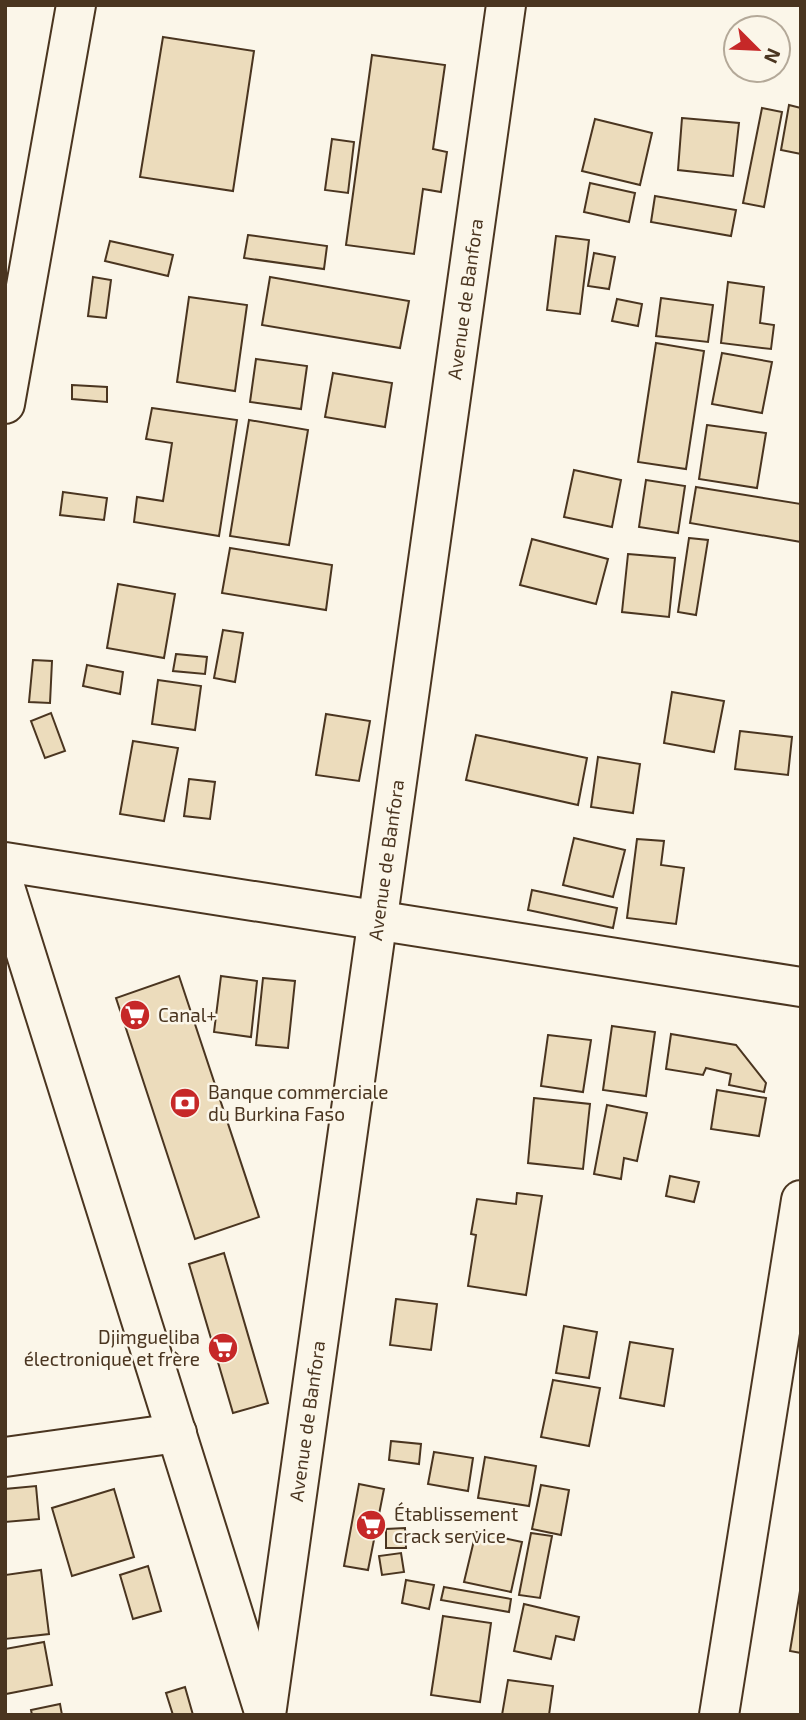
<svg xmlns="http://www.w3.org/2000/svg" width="806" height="1720" viewBox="0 0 806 1720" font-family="'Exo 2',sans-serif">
<rect width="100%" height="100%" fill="#fbf6e9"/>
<g fill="#ecdcbc" stroke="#4a3520" stroke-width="2">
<polygon points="163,37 254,51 233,191 140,177"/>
<polygon points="372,55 445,65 433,149 447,152 441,192 423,189 414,254 346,245"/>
<polygon points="789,105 801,108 801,154 781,150"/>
<polygon points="762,108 782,112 764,207 743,203"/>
<polygon points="682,118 739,123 733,176 678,170"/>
<polygon points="595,119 652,133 640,185 582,171"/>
<polygon points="332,139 354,142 348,193 325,190"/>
<polygon points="590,183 635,193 629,222 584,212"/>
<polygon points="655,196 736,210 731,236 651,222"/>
<polygon points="248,235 327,246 324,269 244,258"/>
<polygon points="556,236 589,240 580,314 547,310"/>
<polygon points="110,241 173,255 168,276 105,261"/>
<polygon points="594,253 615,257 609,289 588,286"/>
<polygon points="93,277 111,280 106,318 88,316"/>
<polygon points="270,277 409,301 400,348 262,325"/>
<polygon points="728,282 764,287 760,323 774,325 771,349 721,343"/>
<polygon points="189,297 247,305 235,391 177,382"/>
<polygon points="661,298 713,305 708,342 656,336"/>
<polygon points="617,299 642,304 638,326 612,321"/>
<polygon points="656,343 704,351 686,469 638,462"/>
<polygon points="722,353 772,362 762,413 712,404"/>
<polygon points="256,359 307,366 301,409 250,402"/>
<polygon points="333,373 392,383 385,427 325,417"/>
<polygon points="72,385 107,387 107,402 72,399"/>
<polygon points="152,408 237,420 219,536 134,522 137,497 163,501 172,443 146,439"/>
<polygon points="249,420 308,430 289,545 230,536"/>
<polygon points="707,425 766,433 757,488 699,479"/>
<polygon points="574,470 621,480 612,527 564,517"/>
<polygon points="646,480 685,486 678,533 639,527"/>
<polygon points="696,487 801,504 801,542 690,523"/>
<polygon points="63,492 107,498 104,520 60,515"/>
<polygon points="689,538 708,540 696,615 678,612"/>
<polygon points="532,539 608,559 596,604 520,585"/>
<polygon points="230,548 332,565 326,610 222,593"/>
<polygon points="628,554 675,558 669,617 622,612"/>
<polygon points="118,584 175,594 164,658 107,648"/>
<polygon points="223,630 243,633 235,682 214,678"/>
<polygon points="176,654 207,657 205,674 173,671"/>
<polygon points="33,660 52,661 50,703 29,702"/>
<polygon points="87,665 123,672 120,694 83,686"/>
<polygon points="158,680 201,686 195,730 152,724"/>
<polygon points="672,692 724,701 714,752 664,743"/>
<polygon points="51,713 65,751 45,758 31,721"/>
<polygon points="326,714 370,721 359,781 316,775"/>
<polygon points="740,731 792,737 788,775 735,769"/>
<polygon points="476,735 587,758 578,805 466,780"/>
<polygon points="133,741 178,748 164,821 120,814"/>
<polygon points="598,757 640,764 633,813 591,807"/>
<polygon points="189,779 215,782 210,819 184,816"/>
<polygon points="574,838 625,850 613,897 563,885"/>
<polygon points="637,839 664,841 661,865 684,868 676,924 627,918"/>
<polygon points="532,890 617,908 613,928 528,910"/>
<polygon points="179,976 259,1217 195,1239 116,998"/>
<polygon points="221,976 257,981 251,1037 214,1032"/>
<polygon points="263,978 295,981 288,1048 256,1045"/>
<polygon points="612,1026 655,1032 646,1096 603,1090"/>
<polygon points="671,1034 736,1045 766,1083 764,1092 729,1085 731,1074 706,1068 703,1075 666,1069"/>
<polygon points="548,1035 591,1040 583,1092 541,1086"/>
<polygon points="717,1090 766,1098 759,1136 711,1129"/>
<polygon points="534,1098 590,1104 583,1169 528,1163"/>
<polygon points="607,1105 647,1113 637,1161 624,1158 621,1179 594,1174"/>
<polygon points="670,1176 699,1182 694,1202 666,1196"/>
<polygon points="517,1193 542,1196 526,1295 468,1286 476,1235 471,1234 477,1199 516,1204"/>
<polygon points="224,1253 268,1403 233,1413 189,1264"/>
<polygon points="396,1299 437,1304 431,1350 390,1345"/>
<polygon points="564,1326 597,1332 589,1378 556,1373"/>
<polygon points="630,1342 673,1349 664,1406 620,1398"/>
<polygon points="553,1380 600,1388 589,1446 541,1437"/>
<polygon points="391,1441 421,1444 419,1464 389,1460"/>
<polygon points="434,1452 473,1458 468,1491 428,1484"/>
<polygon points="485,1457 536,1466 529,1506 478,1498"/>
<polygon points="359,1484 384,1489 368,1570 344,1566"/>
<polygon points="541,1485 569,1490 561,1535 532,1529"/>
<polygon points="36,1486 39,1519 5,1522 5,1489"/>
<polygon points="114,1489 134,1557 72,1576 52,1508"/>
<polygon points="405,1528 406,1548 386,1548 386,1529"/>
<polygon points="476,1532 522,1542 511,1592 464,1582"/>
<polygon points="531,1533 552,1536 540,1598 519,1595"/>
<polygon points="401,1553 404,1572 382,1575 379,1556"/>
<polygon points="148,1566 161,1611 133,1619 120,1575"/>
<polygon points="41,1570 49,1634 5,1639 5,1575"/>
<polygon points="406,1580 434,1585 429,1609 402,1603"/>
<polygon points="801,1585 801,1653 790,1651"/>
<polygon points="444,1587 511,1599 509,1612 441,1600"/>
<polygon points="524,1604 579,1617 574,1640 556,1636 551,1659 514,1651"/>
<polygon points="443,1616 491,1623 480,1702 431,1695"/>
<polygon points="44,1642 52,1685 6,1694 5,1649"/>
<polygon points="508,1680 553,1686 549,1715 502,1715"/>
<polygon points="185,1687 193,1715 173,1715 166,1693"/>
<polygon points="60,1704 62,1715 32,1715 31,1710"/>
</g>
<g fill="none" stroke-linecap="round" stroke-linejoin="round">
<g stroke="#4a3520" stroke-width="42">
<g id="minor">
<polyline points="5,404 76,5"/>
<polyline points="5,862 801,987"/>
<polyline points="5,1457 177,1433"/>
<polyline points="266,1715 506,5"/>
<polyline points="719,1715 801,1200"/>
</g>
</g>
<g stroke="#4a3520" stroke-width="42">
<polyline id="major" points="5,887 265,1715"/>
</g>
<use href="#minor" stroke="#fbf6e9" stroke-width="38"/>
<use href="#major" stroke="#fbf6e9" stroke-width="38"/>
</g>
<defs>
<g id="supermarket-disc" transform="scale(1.575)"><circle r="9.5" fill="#c62828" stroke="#fbf6e9"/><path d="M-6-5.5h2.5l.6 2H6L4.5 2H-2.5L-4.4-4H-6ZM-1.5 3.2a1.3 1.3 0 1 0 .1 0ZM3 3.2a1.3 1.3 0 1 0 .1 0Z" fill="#fff"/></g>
<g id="bank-disc" transform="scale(1.575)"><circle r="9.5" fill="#c62828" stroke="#fbf6e9"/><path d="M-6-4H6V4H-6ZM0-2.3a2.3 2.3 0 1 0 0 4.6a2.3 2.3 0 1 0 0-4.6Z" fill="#fff"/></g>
</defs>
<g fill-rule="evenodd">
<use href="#supermarket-disc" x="135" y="1015"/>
<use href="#bank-disc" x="185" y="1103"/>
<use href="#supermarket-disc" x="223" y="1348"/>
<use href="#supermarket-disc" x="371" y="1525"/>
</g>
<g text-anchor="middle" stroke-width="5" stroke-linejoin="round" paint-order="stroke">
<g font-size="19" fill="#4a3520" stroke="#fbf6e9">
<text transform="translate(465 299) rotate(-82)" y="7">Avenue de Banfora</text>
<text transform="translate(386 860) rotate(-82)" y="7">Avenue de Banfora</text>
<text transform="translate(307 1421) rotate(-82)" y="7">Avenue de Banfora</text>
</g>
<g font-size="19" fill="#4a3520" stroke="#fbf6e9" text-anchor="start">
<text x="158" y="1022">Canal+</text>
<text x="208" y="1099">Banque commerciale<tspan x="208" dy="22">du Burkina Faso</tspan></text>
<text x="200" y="1344" text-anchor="end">Djimgueliba<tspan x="200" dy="22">électronique et frère</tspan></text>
<text x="394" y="1521">Établissement<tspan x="394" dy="22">crack service</tspan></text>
</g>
</g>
<rect width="806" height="1720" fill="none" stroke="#4a3520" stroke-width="14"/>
<g transform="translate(757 49) rotate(114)"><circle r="33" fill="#fbf6e9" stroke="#b4a999" stroke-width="2"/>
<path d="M0-5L12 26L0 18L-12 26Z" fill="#c62828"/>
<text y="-10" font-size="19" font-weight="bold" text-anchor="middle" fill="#4a3520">N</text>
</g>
</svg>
